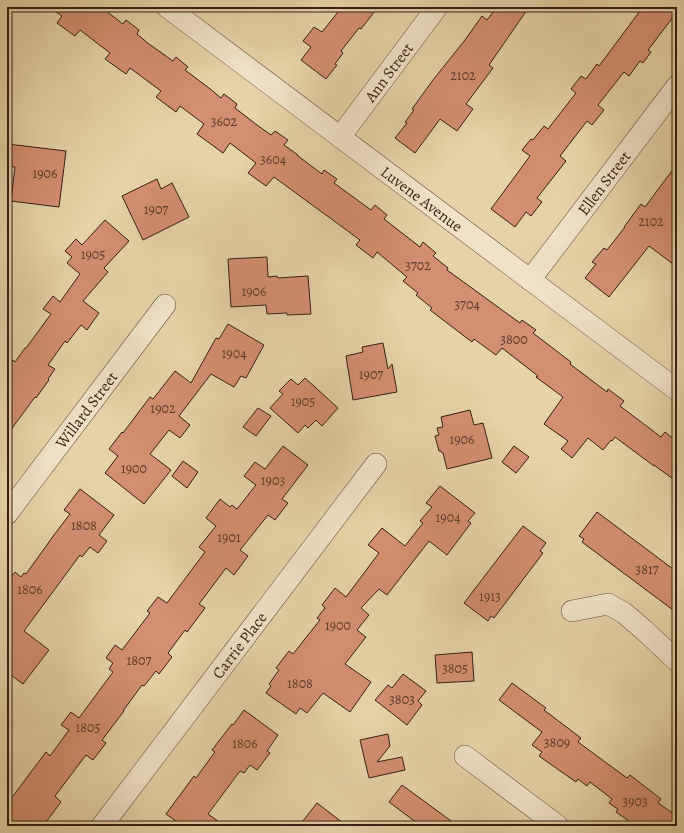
<svg xmlns="http://www.w3.org/2000/svg" width="684" height="833" viewBox="0 0 684 833" font-family="Alegreya,serif">
<rect width="100%" height="100%" fill="#e6d2a8"/>
<filter id="stains"><feTurbulence type="fractalNoise" baseFrequency=".005" numOctaves="4"/><feColorMatrix values="0 0 0 0 .2 0 0 0 0 .09 0 0 0 0 .02 0 0 0 .5 -.17"/></filter>
<radialGradient id="worn" r=".72"><stop offset=".6" stop-color="#630" stop-opacity="0"/><stop offset="1" stop-color="#630" stop-opacity=".3"/></radialGradient>
<g fill="#d48e71" stroke="#351f13">
<polygon points="49,7 101,7 123,24 126,20 139,30 137,34 149,44 173,61 176,57 188,67 185,70 209,88 221,98 224,94 237,104 235,108 257,125 271,135 275,131 288,140 284,145 298,155 298,156 322,174 324,170 337,179 334,183 371,210 375,205 387,215 384,219 420,247 423,242 436,253 433,256 448,268 447,270 520,323 522,320 536,330 533,333 571,362 570,364 607,392 608,389 624,401 620,406 661,437 665,432 677,442 677,482 654,465 654,466 615,437 612,441 611,440 603,450 588,438 572,458 561,449 568,441 544,424 563,397 536,377 538,376 502,348 496,355 474,339 472,342 430,310 432,308 416,295 418,293 403,281 407,277 377,252 373,258 356,245 360,240 274,177 266,186 248,173 256,163 230,143 223,153 197,134 204,124 180,106 176,112 156,97 161,91 130,68 126,74 105,59 110,53 80,30 75,36 57,23 62,16"/>
<polygon points="342,7 378,7 361,29 359,28 341,51 343,53 335,64 337,65 326,79 301,60 311,47 303,41 314,27 322,32"/>
<polygon points="497,7 529,7 489,65 493,68 466,104 473,109 457,131 440,119 415,153 395,138 407,123 405,122 414,110 412,109 433,80 465,40 482,16 487,20"/>
<polygon points="643,7 677,7 677,12 648,50 651,52 643,63 640,61 629,76 624,72 598,105 604,110 592,125 587,121 560,156 566,161 537,198 542,202 531,216 526,212 515,227 491,209 530,156 522,150 531,139 533,140 544,126 548,129 576,93 571,89 581,76 586,79 597,64 599,66"/>
<polygon points="8,144 66,151 59,207 11,201 15,167 7,166"/>
<polygon points="677,164 677,267 649,246 609,297 585,278 596,264 592,262 604,248 607,250 625,227 624,227 641,204 645,207"/>
<polygon points="157,179 161,189 172,183 189,217 143,240 122,196"/>
<polygon points="105,220 129,241 104,268 108,272 83,301 99,313 87,330 81,325 67,343 65,341 48,365 55,369 48,379 49,380 36,398 35,397 7,435 7,370 13,360 15,362 25,348 26,348 51,314 43,309 53,296 60,302 80,274 67,263 72,257 65,251 76,239 82,245"/>
<polygon points="267,257 268,277 277,276 278,278 308,276 311,314 287,315 287,313 267,314 266,305 231,307 228,259"/>
<polygon points="228,324 264,345 246,378 241,376 234,387 211,374 179,416 190,425 180,438 169,430 150,454 171,470 144,504 105,473 118,456 109,449 122,432 123,433 150,397 153,399 175,371 191,383 216,338 219,339"/>
<polygon points="383,343 388,369 392,364 397,392 353,400 346,356 363,352 362,347"/>
<polygon points="305,378 338,408 322,426 316,420 308,428 305,425 298,433 270,408 283,394 279,391 291,379 298,385"/>
<polygon points="258,408 271,416 256,436 243,427"/>
<polygon points="470,410 474,425 483,423 492,458 447,469 443,453 442,453 441,451 439,451 435,436 439,435 437,428 443,427 441,417"/>
<polygon points="283,446 308,465 282,499 288,503 275,520 268,515 240,550 248,556 234,575 226,568 199,604 205,608 187,632 185,630 168,653 172,657 159,674 156,671 144,686 142,685 123,711 124,711 102,740 106,743 93,760 86,755 55,796 61,802 43,826 7,826 7,804 46,752 50,756 69,730 61,725 71,712 79,718 113,672 109,669 113,663 106,658 115,645 122,650 150,613 147,611 158,597 167,603 205,552 199,547 216,526 206,518 220,499 230,507 232,505 237,509 256,485 244,476 255,462 265,469"/>
<polygon points="514,446 529,457 516,473 502,462"/>
<polygon points="183,461 198,472 187,488 172,476"/>
<polygon points="440,486 475,513 468,521 471,523 447,555 429,541 387,595 379,589 361,608 369,615 357,630 366,637 345,664 371,682 350,712 323,693 307,713 300,708 296,714 266,693 271,686 269,684 279,670 276,668 289,651 293,654 320,620 317,618 325,608 322,605 335,588 346,597 379,553 368,545 382,528 405,546 423,523 420,521 432,507 426,503"/>
<polygon points="80,489 114,515 99,535 107,541 98,553 90,547 82,557 80,555 24,631 49,650 23,684 7,672 7,583 15,572 21,577 24,573 26,574 54,535 70,514 64,510"/>
<polygon points="597,512 677,572 677,613 582,542 584,539 579,536"/>
<polygon points="523,526 546,543 540,551 543,553 494,618 491,616 488,621 464,603"/>
<polygon points="472,652 474,681 437,683 435,655"/>
<polygon points="403,674 426,691 418,701 422,705 407,725 375,700 388,685 392,688"/>
<polygon points="512,683 546,708 544,710 581,738 578,742 627,778 630,775 661,799 658,803 677,816 677,826 636,826 616,812 618,809 609,803 612,799 590,782 587,786 578,779 576,782 539,756 542,752 532,745 542,732 499,700"/>
<polygon points="244,710 278,735 267,751 270,753 257,770 250,765 244,773 240,771 208,814 225,826 183,826 166,814 194,776 196,778 215,752 212,750 232,724 233,725"/>
<polygon points="388,734 390,746 377,762 402,757 405,770 369,778 360,740"/>
<polygon points="402,785 458,826 421,826 389,802"/>
<polygon points="317,803 347,826 299,826"/>
</g>
<g fill="none" stroke-linecap="round" stroke-linejoin="round">
<g stroke="#614c38" stroke-width="22">
<g id="minor">
<path id="s1" d="M167 7 677 390"/>
<path id="s2" d="M340 137 437 7"/>
<path id="s3" d="M530 280 677 86"/>
<path id="s4" d="M7 514 165 305"/>
<polyline points="572,611 608,604 624,613 644,630 677,661"/>
<polyline points="465,756 558,826"/>
<path id="s5" d="M102 826 376 464"/>
</g>
</g>
<use href="#minor" stroke="#efe2c6" stroke-width="21"/>
</g>
<g text-anchor="middle" stroke-width="3" stroke-linejoin="round" paint-order="stroke">
<g font-size="14" fill="#5d3b2a">
<text x="463" y="80">2102</text>
<text x="224" y="126">3602</text>
<text x="273" y="164">3604</text>
<text x="45" y="178">1906</text>
<text x="156" y="214">1907</text>
<text x="651" y="226">2102</text>
<text x="93" y="259">1905</text>
<text x="418" y="270">3702</text>
<text x="254" y="296">1906</text>
<text x="467" y="309">3704</text>
<text x="514" y="344">3800</text>
<text x="234" y="358">1904</text>
<text x="371" y="379">1907</text>
<text x="303" y="406">1905</text>
<text x="163" y="413">1902</text>
<text x="462" y="444">1906</text>
<text x="134" y="473">1900</text>
<text x="273" y="485">1903</text>
<text x="448" y="522">1904</text>
<text x="84" y="530">1808</text>
<text x="229" y="542">1901</text>
<text x="647" y="574">3817</text>
<text x="30" y="594">1806</text>
<text x="490" y="601">1913</text>
<text x="338" y="630">1900</text>
<text x="139" y="665">1807</text>
<text x="455" y="673">3805</text>
<text x="300" y="688">1808</text>
<text x="402" y="704">3803</text>
<text x="88" y="732">1805</text>
<text x="557" y="747">3809</text>
<text x="245" y="748">1806</text>
<text x="635" y="806">3903</text>
</g>
<g font-size="16" fill="#351f13" stroke="#efe2c6">
<text dy="6" stroke="none"><textPath href="#s2" startOffset="81">Ann Street</textPath></text>
<text dy="6" stroke="none"><textPath href="#s3" startOffset="122">Ellen Street</textPath></text>
<text dy="6" stroke="none"><textPath href="#s1" startOffset="319">Luvene Avenue</textPath></text>
<text dy="6" stroke="none"><textPath href="#s4" startOffset="131">Willard Street</textPath></text>
<text dy="6" stroke="none"><textPath href="#s5" startOffset="227">Carrie Place</textPath></text>
</g>
</g>
<rect width="684" height="833" fill="none" stroke="#e6d2a8" stroke-width="24"/>
<rect x="8" y="8" width="668" height="817" fill="none" stroke="#351f13" stroke-width="2"/>
<rect x="12" y="12" width="660" height="809" fill="none" stroke="#351f13"/>
<rect width="100%" height="100%" filter="url(#stains)"/>
<rect width="100%" height="100%" fill="url(#worn)"/>
</svg>
